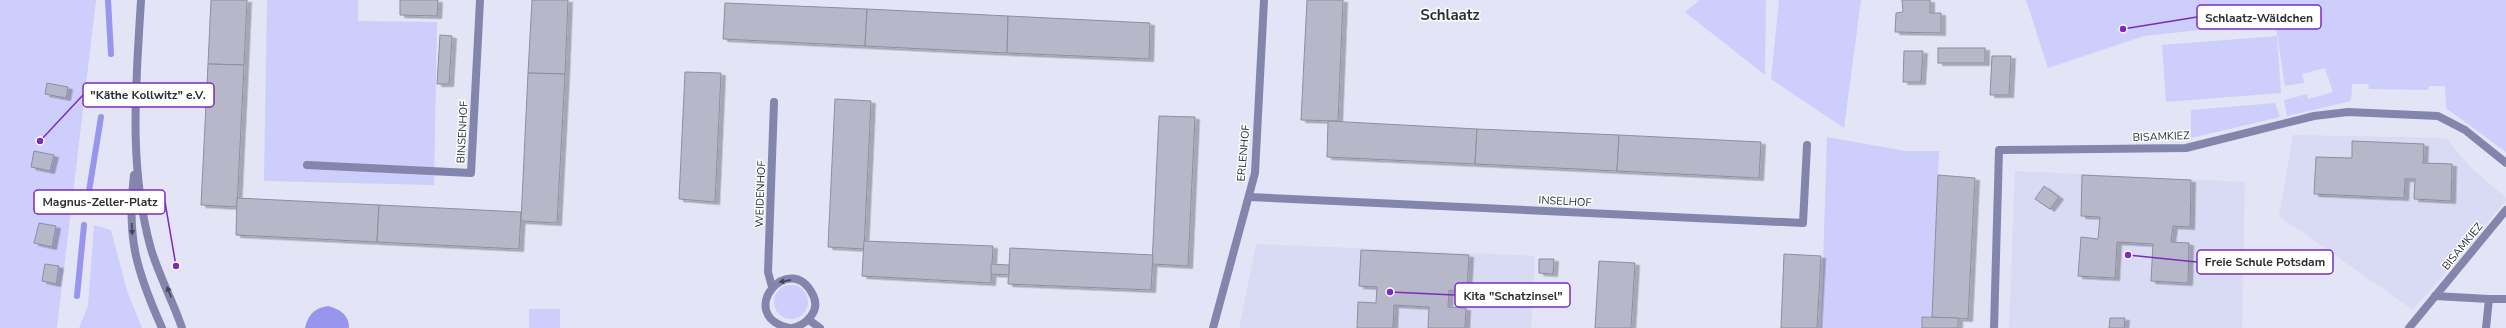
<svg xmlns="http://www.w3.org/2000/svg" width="2506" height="328" viewBox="0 0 2506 328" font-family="'Nunito Sans',sans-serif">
<defs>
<filter id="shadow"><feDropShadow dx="4.5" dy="2.5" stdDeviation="0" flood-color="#0004"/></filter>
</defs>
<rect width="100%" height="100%" fill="#e3e4f6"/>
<g fill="#d9daf3">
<polygon points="2293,135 2446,138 2469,166 2506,198 2506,200 2413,310 2279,216"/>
<polygon points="2015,171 2245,182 2242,328 2009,328"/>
<polygon points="1256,244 1535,256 1531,328 1239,328"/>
</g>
<g fill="#cdcefb">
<polygon points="0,0 96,0 57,328 0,328"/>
<polygon points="267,0 358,0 358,21 437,22 434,185 264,181"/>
<polygon points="1700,0 1766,0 1765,75 1685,12"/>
<polygon points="1779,0 1861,0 1844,128 1771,79"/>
<polygon points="2026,0 2506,0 2506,152 2446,108 2445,86 2429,86 2428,90 2369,89 2368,84 2352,84 2351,101 2287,116 2284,100 2307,94 2308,99 2333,92 2325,68 2302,74 2304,83 2285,86 2275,22 2144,36 2048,68"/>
<polygon points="2277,36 2281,93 2166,102 2162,45"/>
<polygon points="2275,103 2280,117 2191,138 2191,110"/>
<polygon points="1827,137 1906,151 1939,151 1932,317 1922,317 1922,328 1821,328"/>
<polygon points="94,225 111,230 127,291 142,328 79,328 88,306"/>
<circle cx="791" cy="302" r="17"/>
<rect x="529" y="309" width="31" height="19"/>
</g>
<path fill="#9795ed" d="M328 306C340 309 349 315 349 328H305C308 314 315 308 328 306Z"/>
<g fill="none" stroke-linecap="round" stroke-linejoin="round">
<g stroke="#9795ed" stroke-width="6">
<polyline points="108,0 111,54"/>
<polyline points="89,191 101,117"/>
<polyline points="77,296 84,225"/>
</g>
</g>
<g fill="#b6b7c9" stroke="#8d8e9e" filter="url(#shadow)">
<polygon points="211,0 247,0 244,65 208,64"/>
<polygon points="400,0 438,0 437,16 400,15"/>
<polygon points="532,0 568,0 565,74 528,73"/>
<polygon points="1307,0 1343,0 1338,121 1301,120"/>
<polygon points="1902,0 1930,0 1930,13 1941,13 1941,33 1895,32 1896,13 1903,12"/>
<polygon points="725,3 867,9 865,46 723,39"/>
<polygon points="867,9 1008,16 1007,53 865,46"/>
<polygon points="1008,16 1150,23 1149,59 1007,53"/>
<polygon points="440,35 452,36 449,84 437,84"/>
<rect x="1938" y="48" width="47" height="15"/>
<polygon points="1904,51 1923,51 1921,82 1903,82"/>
<polygon points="1992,56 2011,56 2009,95 1990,95"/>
<polygon points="208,64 244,65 237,207 201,205"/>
<polygon points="685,72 721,73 715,202 679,199"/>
<polygon points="528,73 565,74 557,223 521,221"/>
<polygon points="47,83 68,87 66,98 45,94"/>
<polygon points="835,99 871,101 864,249 828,247"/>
<polygon points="1159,116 1195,117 1188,266 1152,264"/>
<polygon points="1328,121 1477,129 1475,164 1327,157"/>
<polygon points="1477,129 1619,135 1617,171 1475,164"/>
<polygon points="1619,135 1761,142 1759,178 1617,171"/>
<polygon points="2352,141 2424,144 2423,163 2452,164 2451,201 2414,199 2415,179 2405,179 2404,198 2314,194 2316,157 2352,158"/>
<polygon points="34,151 54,155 50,171 31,167"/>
<polygon points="1938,175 1975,178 1968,319 1932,317"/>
<polygon points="2082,175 2191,180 2190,227 2173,226 2171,242 2189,243 2188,283 2151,281 2153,244 2117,242 2115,278 2078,276 2081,237 2098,239 2100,217 2081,216"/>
<polygon points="2044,186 2059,197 2050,209 2035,199"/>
<polygon points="237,198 379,205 377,242 236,235"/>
<polygon points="379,205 521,212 519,249 377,242"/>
<polygon points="39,223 56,226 52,247 34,243"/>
<polygon points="864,241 993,246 991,283 862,276"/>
<polygon points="1010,248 1153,255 1151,290 1008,284"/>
<polygon points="1361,250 1469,255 1467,291 1449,290 1448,307 1466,308 1465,328 1428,328 1429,307 1394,305 1393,328 1357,328 1358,302 1376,303 1377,287 1359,286"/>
<polygon points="1784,254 1821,256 1817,328 1781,328"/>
<polygon points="1539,259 1554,259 1553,274 1539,273"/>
<polygon points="1599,261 1635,263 1631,328 1595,328"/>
<polygon points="45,264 59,266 56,284 42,281"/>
<polygon points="991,264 1009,265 1009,275 991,274"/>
<polygon points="1922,317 1958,318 1958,328 1922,328"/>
<polygon points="2110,318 2125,318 2124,328 2109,328"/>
</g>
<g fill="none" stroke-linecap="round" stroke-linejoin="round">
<g stroke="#8485ac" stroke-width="8">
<path d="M141 0C136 84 128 166 151 249 159 276 173 301 182 328"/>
<polyline points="307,165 471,173 480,0"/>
<path d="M134 175C126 238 137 272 162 328"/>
<polyline points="1249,197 1803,223 1807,145"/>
<polyline points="772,287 768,272 774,102"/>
<polyline points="2435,296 2489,299"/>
<polyline points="809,320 820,328"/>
<path d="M789 328C734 315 790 248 813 295 821 311 806 325 792 328"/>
<polyline points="1213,328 1255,173 1264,0"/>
<polyline points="1994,328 1999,150 2186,148 2314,116 2348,112 2438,116 2465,130 2506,163"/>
<polyline points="2409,328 2506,210"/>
<polyline points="2486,328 2489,299 2506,299"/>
</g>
</g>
<defs><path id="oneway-solid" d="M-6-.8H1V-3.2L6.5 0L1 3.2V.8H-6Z"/></defs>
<g fill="#444454">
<use href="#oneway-solid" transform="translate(132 229) rotate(87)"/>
<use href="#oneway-solid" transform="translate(785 281) rotate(169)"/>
<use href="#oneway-solid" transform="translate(169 292) rotate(-112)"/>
</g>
<g text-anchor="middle" stroke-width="3" stroke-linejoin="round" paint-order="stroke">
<g font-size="11" fill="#2e2f36" stroke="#fff">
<text transform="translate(462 132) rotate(-87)" y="4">BINSENHOF</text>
<text transform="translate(2161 136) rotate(-2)" y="4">BISAMKIEZ</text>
<text transform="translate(1243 153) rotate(-85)" y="4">ERLENHOF</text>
<text transform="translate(760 194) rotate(-88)" y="4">WEIDENHOF</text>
<text transform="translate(1565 201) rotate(3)" y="4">INSELHOF</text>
<text transform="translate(2462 246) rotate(-51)" y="4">BISAMKIEZ</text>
</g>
<g font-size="15" font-weight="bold" fill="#2e2f36" stroke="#fff">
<text x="1450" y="20">Schlaatz</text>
</g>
</g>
<path fill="none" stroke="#7b2cbf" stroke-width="1.5" d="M2123 29L2197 17M40 141L83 95M176 266L165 202M2128 255L2197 262M1390 292L1455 295"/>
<g fill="#7b2cbf" stroke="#fff" stroke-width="1.5">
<circle cx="2123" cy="29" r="4"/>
<circle cx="40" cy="141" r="4"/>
<circle cx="176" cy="266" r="4"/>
<circle cx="2128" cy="255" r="4"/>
<circle cx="1390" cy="292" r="4"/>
</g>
<g fill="#fff" stroke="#7b2cbf" stroke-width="1.5">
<rect x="2197" y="5" width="124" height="24" rx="4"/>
<rect x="83" y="83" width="131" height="24" rx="4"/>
<rect x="34" y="190" width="131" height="24" rx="4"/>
<rect x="2197" y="250" width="136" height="24" rx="4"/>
<rect x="1455" y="283" width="115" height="24" rx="4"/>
</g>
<g font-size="12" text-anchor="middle" font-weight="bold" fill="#2e2f36">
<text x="2259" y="22">Schlaatz-Wäldchen</text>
<text x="148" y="99">"Käthe Kollwitz" e.V.</text>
<text x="100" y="206">Magnus-Zeller-Platz</text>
<text x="2265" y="266">Freie Schule Potsdam</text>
<text x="1513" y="300">Kita "Schatzinsel"</text>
</g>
</svg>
